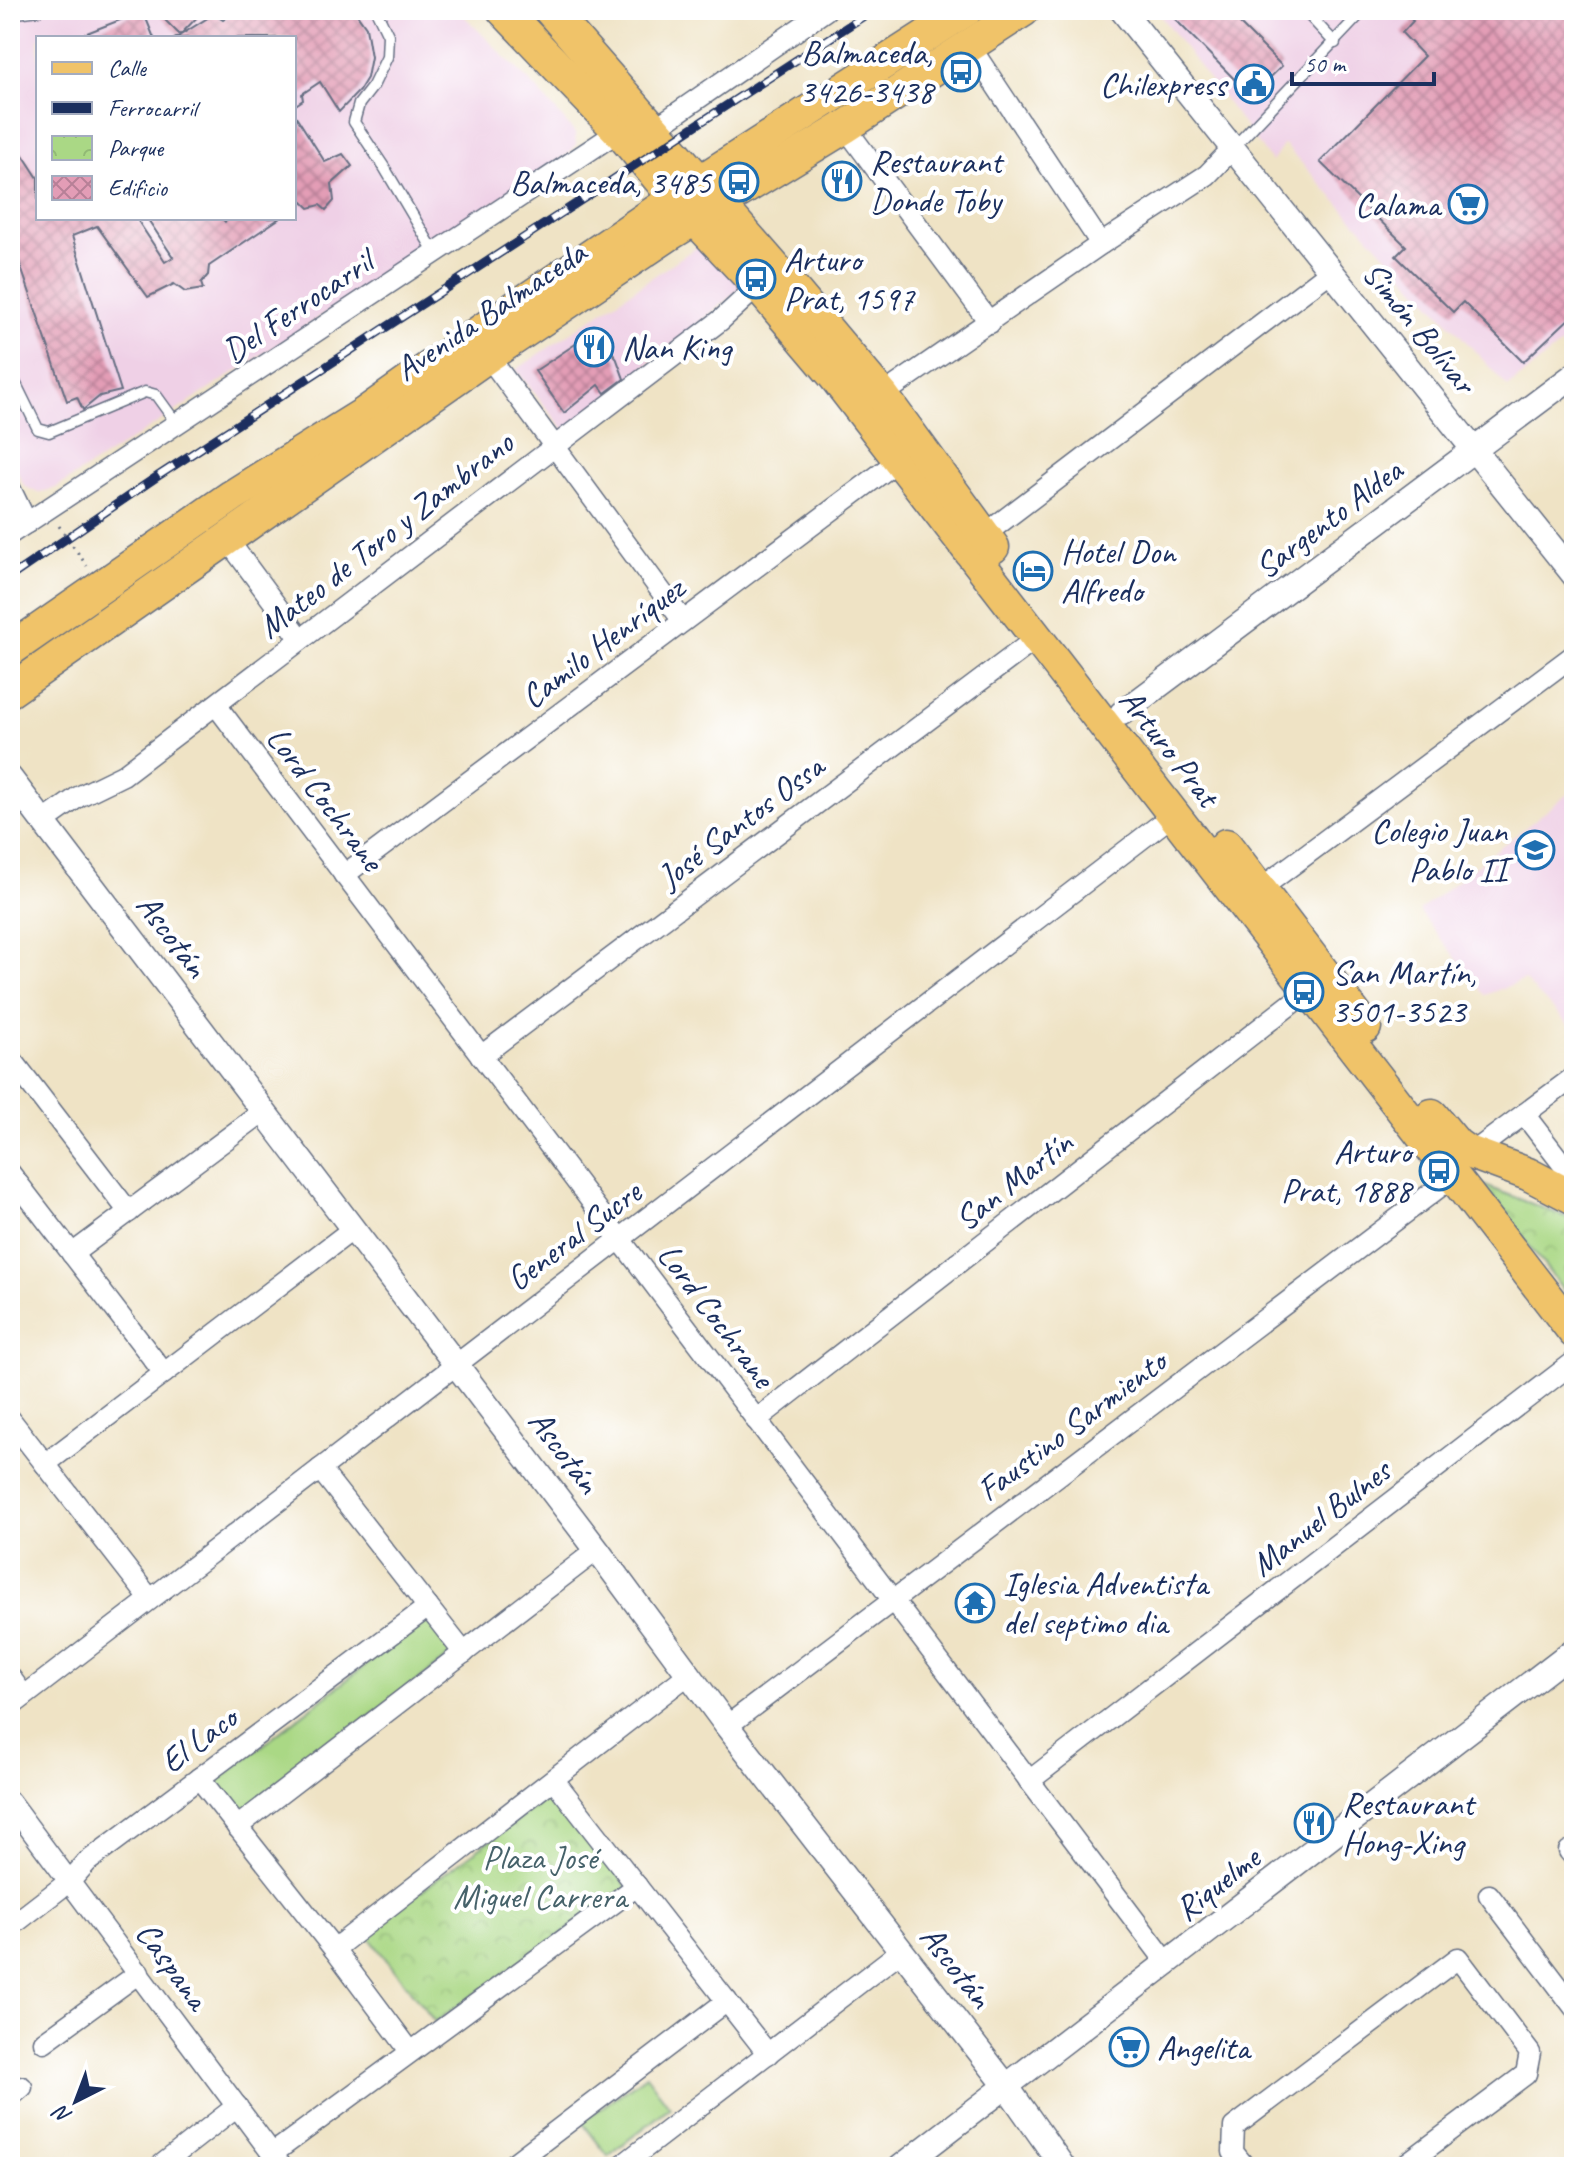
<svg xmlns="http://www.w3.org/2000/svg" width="1584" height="2177" viewBox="0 0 1584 2177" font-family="Caveat,sans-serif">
<defs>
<pattern id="park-crowns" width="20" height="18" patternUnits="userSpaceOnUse" patternTransform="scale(2)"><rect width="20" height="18" fill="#aad885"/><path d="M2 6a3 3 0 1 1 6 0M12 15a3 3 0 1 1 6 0" fill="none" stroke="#92ba75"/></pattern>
<pattern id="building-cross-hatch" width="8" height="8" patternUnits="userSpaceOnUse" patternTransform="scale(2)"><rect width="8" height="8" fill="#e39db6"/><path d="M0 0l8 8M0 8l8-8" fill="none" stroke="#b78097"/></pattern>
</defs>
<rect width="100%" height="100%" fill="#fff"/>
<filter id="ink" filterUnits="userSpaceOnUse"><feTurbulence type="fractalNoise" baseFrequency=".0125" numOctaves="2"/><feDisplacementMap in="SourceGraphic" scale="16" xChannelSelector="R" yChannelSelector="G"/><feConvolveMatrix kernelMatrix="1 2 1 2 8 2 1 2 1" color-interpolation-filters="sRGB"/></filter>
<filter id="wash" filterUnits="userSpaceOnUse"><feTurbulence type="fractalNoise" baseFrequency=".006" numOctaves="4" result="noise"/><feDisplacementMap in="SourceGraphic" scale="32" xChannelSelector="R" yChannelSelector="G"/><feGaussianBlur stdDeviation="1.8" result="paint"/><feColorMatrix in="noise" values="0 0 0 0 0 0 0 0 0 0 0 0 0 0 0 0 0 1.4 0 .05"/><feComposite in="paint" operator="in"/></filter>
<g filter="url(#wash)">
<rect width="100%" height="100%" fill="#efe3c5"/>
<g fill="#efd0e6" fill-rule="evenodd">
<path d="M10 10H458L538 90 575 133 576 145 571 152 179 409 56 488 38 493 24 486 10 456ZM38 38H294V218H38Z"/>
<polygon points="1156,10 1574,10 1574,334 1508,387 1284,144 1272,162"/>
<polygon points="701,244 742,287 566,432 516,370"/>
<polygon points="1574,789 1574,1030 1524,980 1485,995 1419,911"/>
</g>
<g fill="#aad885" stroke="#628472" stroke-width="2">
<polygon points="426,1618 454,1653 237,1817 212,1785"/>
<polygon points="646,2075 670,2107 608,2156 582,2122"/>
</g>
<g fill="url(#park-crowns)" stroke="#628472" stroke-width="2">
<polygon points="1480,1184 1574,1220 1574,1303"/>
<polygon points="554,1793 628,1888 435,2022 365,1932"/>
</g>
<g id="blocks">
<g fill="url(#building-cross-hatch)">
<polygon points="155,10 204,10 180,35"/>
<polygon points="238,10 354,10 366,27 371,57 367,78 359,91 339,112 320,82 302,94 303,100 294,106 294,38 176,38 214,14 223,20"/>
<polygon points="1166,10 1226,10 1282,66 1251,96"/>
<polygon points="1403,10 1574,10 1574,314 1523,362 1463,302 1453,312 1396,256 1406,246 1320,162 1424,56 1402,33 1413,21"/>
<polygon points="143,11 154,38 74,38"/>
<polygon points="294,113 325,162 343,154 352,166 332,184 334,201 326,210 320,205 309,208 303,202 294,209"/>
<polygon points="10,135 38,178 38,218 136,218 165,262 173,257 147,218 222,218 225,222 231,218 280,218 209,266 208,275 201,283 203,289 185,292 174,284 148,297 97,226 72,236 121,391 100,396 83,410 77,397 67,401 14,247 10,250"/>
<polygon points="16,267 18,298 13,298 10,307 10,271"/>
<polygon points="595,331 616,357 624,379 605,393 599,385 564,413 535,371"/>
</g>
</g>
</g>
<g filter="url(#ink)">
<use href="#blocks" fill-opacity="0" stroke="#656e82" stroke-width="2"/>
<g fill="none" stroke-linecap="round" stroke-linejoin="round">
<g stroke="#656e82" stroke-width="13">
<g id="service">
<polyline points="376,10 388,35 387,57 373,86 359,104 354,122 384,167 435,253"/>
<polyline points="1304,10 1335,43"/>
<polyline points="10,14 38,10"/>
<polyline points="1233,148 1364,10"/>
<polyline points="10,372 38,429 49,432 145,392 156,395 177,424"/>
</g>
</g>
<g stroke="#656e82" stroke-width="23">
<g id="minor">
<polyline points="969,45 1101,244"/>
<polyline points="845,127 990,323"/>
<polyline points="654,129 826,10"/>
<polyline points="488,356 683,621"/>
<polyline points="882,395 1101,244 1207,175 1233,148"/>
<polyline points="10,488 27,523"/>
<polyline points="10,534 619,131"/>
<polyline points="984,535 1331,271"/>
<polyline points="227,539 301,639"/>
<polyline points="216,705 1168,1964"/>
<polyline points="44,821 78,797 123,775 721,320 758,286"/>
<polyline points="344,875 899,460"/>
<polyline points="1260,889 1574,655"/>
<polyline points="481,1056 1037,638"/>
<polyline points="10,1057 129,1212"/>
<polyline points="1524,1114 1574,1179"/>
<polyline points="1472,1153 1574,1077"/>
<polyline points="10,1173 164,1373"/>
<polyline points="72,1254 264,1111"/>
<polyline points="10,1419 150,1599"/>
<polyline points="756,1420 1309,990"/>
<polyline points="45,1464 353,1229"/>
<polyline points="320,1469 464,1653"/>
<polyline points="10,1677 24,1696"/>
<polyline points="10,1707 1174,814"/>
<polyline points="727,1726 1454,1176"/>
<polyline points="199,1778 334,1949 410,2051"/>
<polyline points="554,1780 768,2054"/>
<polyline points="1029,1781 1574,1362"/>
<polyline points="10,1802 282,2167"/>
<polyline points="237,1827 597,1550"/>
<polyline points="1569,1851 1574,1857"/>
<polyline points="1489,1895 1574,2007"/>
<polyline points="10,1927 71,1880 87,1862 428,1607"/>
<polyline points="334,1949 690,1673"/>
<polyline points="44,2042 139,1973"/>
<polyline points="10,2097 22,2087"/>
<polyline points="272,2154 637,1886"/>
<polyline points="159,2167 237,2106"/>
<polyline points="509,2167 727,2001"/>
<polyline points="620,2167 901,1951"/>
<polyline points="1245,2167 1233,2152 1234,2127 1458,1958 1530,2053 1526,2074 1402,2167"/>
</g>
</g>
<g stroke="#656e82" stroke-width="27">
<g id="tertiary">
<polyline points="1122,10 1574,575"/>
<polyline points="1122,713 1574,375"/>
<polyline points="10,778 597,1550 727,1726 1007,2087 1063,2167"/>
<polyline points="901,2167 1574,1650"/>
</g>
</g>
<g stroke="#656e82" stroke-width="35">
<g id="primary">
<polyline points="503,10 619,131 675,198 758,286 835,377 1574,1332"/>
<polyline points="550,10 776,269 882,395 993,547"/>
<polyline points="10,650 232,496 365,413 482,330 699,182 966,10"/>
<polyline points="10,691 488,356 670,234 845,127 1024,10"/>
<polyline points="1226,845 1365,1027"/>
<polyline points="1432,1115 1456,1144 1466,1151 1528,1174 1574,1198"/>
</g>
</g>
<polyline stroke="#656e82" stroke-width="3" stroke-dasharray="2 6" stroke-linecap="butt" points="59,526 87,566"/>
<use href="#service" stroke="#fff" stroke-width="10"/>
<use href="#minor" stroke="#fff" stroke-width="20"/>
<use href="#tertiary" stroke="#fff" stroke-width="24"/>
<use href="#primary" stroke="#f0c369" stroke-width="32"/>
<g stroke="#1b2f5e" stroke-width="9">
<polyline id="rail" points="10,577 158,476 873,10"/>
</g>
<use href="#rail" stroke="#fff" stroke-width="6" stroke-dasharray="18" stroke-linecap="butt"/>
</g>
</g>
<defs>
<g id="bus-ring" transform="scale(2)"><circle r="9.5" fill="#fff" stroke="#1f6fb2" stroke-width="1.5"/><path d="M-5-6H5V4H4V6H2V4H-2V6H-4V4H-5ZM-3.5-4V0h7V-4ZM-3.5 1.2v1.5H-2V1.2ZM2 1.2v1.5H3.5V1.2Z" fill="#1f6fb2"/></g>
<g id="civic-ring" transform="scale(2)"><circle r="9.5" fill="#fff" stroke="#1f6fb2" stroke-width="1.5"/><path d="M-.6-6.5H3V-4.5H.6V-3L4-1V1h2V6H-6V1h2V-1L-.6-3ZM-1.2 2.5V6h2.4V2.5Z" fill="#1f6fb2"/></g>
<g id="restaurant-ring" transform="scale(2)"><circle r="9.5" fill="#fff" stroke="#1f6fb2" stroke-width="1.5"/><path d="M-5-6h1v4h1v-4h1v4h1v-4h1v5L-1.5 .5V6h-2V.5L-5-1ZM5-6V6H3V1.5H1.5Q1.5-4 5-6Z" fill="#1f6fb2"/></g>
<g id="supermarket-ring" transform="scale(2)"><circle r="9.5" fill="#fff" stroke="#1f6fb2" stroke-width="1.5"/><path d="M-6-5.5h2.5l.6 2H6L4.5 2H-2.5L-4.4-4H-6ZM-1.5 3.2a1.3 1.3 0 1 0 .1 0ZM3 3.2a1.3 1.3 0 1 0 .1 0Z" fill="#1f6fb2"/></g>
<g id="hotel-ring" transform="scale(2)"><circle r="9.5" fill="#fff" stroke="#1f6fb2" stroke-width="1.5"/><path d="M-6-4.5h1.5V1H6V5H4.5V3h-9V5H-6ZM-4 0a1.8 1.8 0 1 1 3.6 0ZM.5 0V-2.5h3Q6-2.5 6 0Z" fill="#1f6fb2"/></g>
<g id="school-ring" transform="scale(2)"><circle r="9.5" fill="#fff" stroke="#1f6fb2" stroke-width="1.5"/><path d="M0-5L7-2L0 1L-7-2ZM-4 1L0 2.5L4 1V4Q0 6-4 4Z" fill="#1f6fb2"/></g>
<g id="temple-ring" transform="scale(2)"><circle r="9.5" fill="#fff" stroke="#1f6fb2" stroke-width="1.5"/><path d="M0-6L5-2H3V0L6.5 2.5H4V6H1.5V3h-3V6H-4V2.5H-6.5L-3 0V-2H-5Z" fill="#1f6fb2"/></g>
</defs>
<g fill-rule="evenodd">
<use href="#bus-ring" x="961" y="72"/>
<use href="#civic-ring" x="1254" y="84"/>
<use href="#restaurant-ring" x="842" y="181"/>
<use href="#bus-ring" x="739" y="182"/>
<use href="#supermarket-ring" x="1468" y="204"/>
<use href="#bus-ring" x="756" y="279"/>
<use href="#restaurant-ring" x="594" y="347"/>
<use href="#hotel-ring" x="1033" y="571"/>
<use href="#school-ring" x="1535" y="850"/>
<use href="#bus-ring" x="1304" y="992"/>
<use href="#bus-ring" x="1439" y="1171"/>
<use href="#temple-ring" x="975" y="1603"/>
<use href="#restaurant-ring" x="1314" y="1823"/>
<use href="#supermarket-ring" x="1129" y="2047"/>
</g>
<g text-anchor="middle" stroke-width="8" stroke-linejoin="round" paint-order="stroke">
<g font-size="34" fill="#1b2f5e" stroke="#fff" text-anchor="start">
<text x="933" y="64" text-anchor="end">Balmaceda,<tspan x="933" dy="39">3426-3438</tspan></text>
<text x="1226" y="96" text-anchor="end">Chilexpress</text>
<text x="870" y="173">Restaurant<tspan x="870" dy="39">Donde Toby</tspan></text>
<text x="711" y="194" text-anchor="end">Balmaceda, 3485</text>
<text x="1440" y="216" text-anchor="end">Calama</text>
<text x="784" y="271">Arturo<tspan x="784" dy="39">Prat, 1597</tspan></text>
<text x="622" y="359">Nan King</text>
<text x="1061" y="563">Hotel Don<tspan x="1061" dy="39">Alfredo</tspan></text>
<text x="1507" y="842" text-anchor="end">Colegio Juan<tspan x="1507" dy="39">Pablo II</tspan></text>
<text x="1332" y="984">San Martín,<tspan x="1332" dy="39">3501-3523</tspan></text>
<text x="1411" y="1163" text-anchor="end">Arturo<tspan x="1411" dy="39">Prat, 1888</tspan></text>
<text x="1003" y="1595">Iglesia Adventista<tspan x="1003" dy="39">del septimo dia</tspan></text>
<text x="1342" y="1815">Restaurant<tspan x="1342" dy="39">Hong-Xing</tspan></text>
<text x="1157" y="2059">Angelita</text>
</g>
<g font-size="34" fill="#1b2f5e" stroke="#fff">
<text transform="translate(297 306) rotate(-34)" y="12">Del Ferrocarril</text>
<text transform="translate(490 310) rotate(-34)" y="12">Avenida Balmaceda</text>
<text transform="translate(1420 327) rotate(51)" y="12">Simón Bolívar</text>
<text transform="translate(1328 518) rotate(-37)" y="12">Sargento Aldea</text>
<text transform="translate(385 534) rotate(-38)" y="12">Mateo de Toro y Zambrano</text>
<text transform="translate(602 642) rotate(-37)" y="12">Camilo Henríquez</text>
<text transform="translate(1170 747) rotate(52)" y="12">Arturo Prat</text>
<text transform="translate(326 798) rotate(53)" y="12">Lord Cochrane</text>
<text transform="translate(740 821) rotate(-37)" y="12">José Santos Ossa</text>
<text transform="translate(173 935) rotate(53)" y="12">Ascotán</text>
<text transform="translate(1013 1180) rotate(-38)" y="12">San Martín</text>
<text transform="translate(573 1235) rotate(-37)" y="12">General Sucre</text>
<text transform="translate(717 1315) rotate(53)" y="12">Lord Cochrane</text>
<text transform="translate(1071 1425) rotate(-37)" y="12">Faustino Sarmiento</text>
<text transform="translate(565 1451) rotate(53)" y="12">Ascotán</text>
<text transform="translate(1320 1517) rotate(-38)" y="12">Manuel Bulnes</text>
<text transform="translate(198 1739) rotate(-37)" y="12">El Laco</text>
<text transform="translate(1217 1883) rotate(-38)" y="12">Riquelme</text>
<text transform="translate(173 1965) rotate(54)" y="12">Caspana</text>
<text transform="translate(957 1966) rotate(52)" y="12">Ascotán</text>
</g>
<g font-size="34" fill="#46626a" stroke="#fff">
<text x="540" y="1869">Plaza José<tspan x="540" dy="39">Miguel Carrera</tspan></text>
</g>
</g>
<rect width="1584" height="2177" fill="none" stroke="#fff" stroke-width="40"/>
<rect x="36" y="36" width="260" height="184" fill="#ffffff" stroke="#a4acbf" stroke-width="2"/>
<rect x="52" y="62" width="40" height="12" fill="#f0c369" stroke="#a4acbf" stroke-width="2"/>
<text x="108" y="76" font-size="24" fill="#1b2f5e">Calle</text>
<rect x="52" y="102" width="40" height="12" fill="#1b2f5e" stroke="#a4acbf" stroke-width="2"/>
<text x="108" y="116" font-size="24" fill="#1b2f5e">Ferrocarril</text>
<rect x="52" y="136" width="40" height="24" fill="url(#park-crowns)" stroke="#a4acbf" stroke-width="2"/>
<text x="108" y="156" font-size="24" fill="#1b2f5e">Parque</text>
<rect x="52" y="176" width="40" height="24" fill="url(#building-cross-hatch)" stroke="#a4acbf" stroke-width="2"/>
<text x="108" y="196" font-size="24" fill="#1b2f5e">Edificio</text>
<g transform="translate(76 2101) rotate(222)" stroke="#ffffff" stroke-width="6" paint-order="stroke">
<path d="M0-6L14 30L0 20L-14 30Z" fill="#1b2f5e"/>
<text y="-12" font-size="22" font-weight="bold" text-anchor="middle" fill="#1b2f5e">N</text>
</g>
<path d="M1292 72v12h142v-12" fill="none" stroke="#1b2f5e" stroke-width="4"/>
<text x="1304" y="72" font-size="24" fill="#1b2f5e" stroke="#ffffff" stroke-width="6" paint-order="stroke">50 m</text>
</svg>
